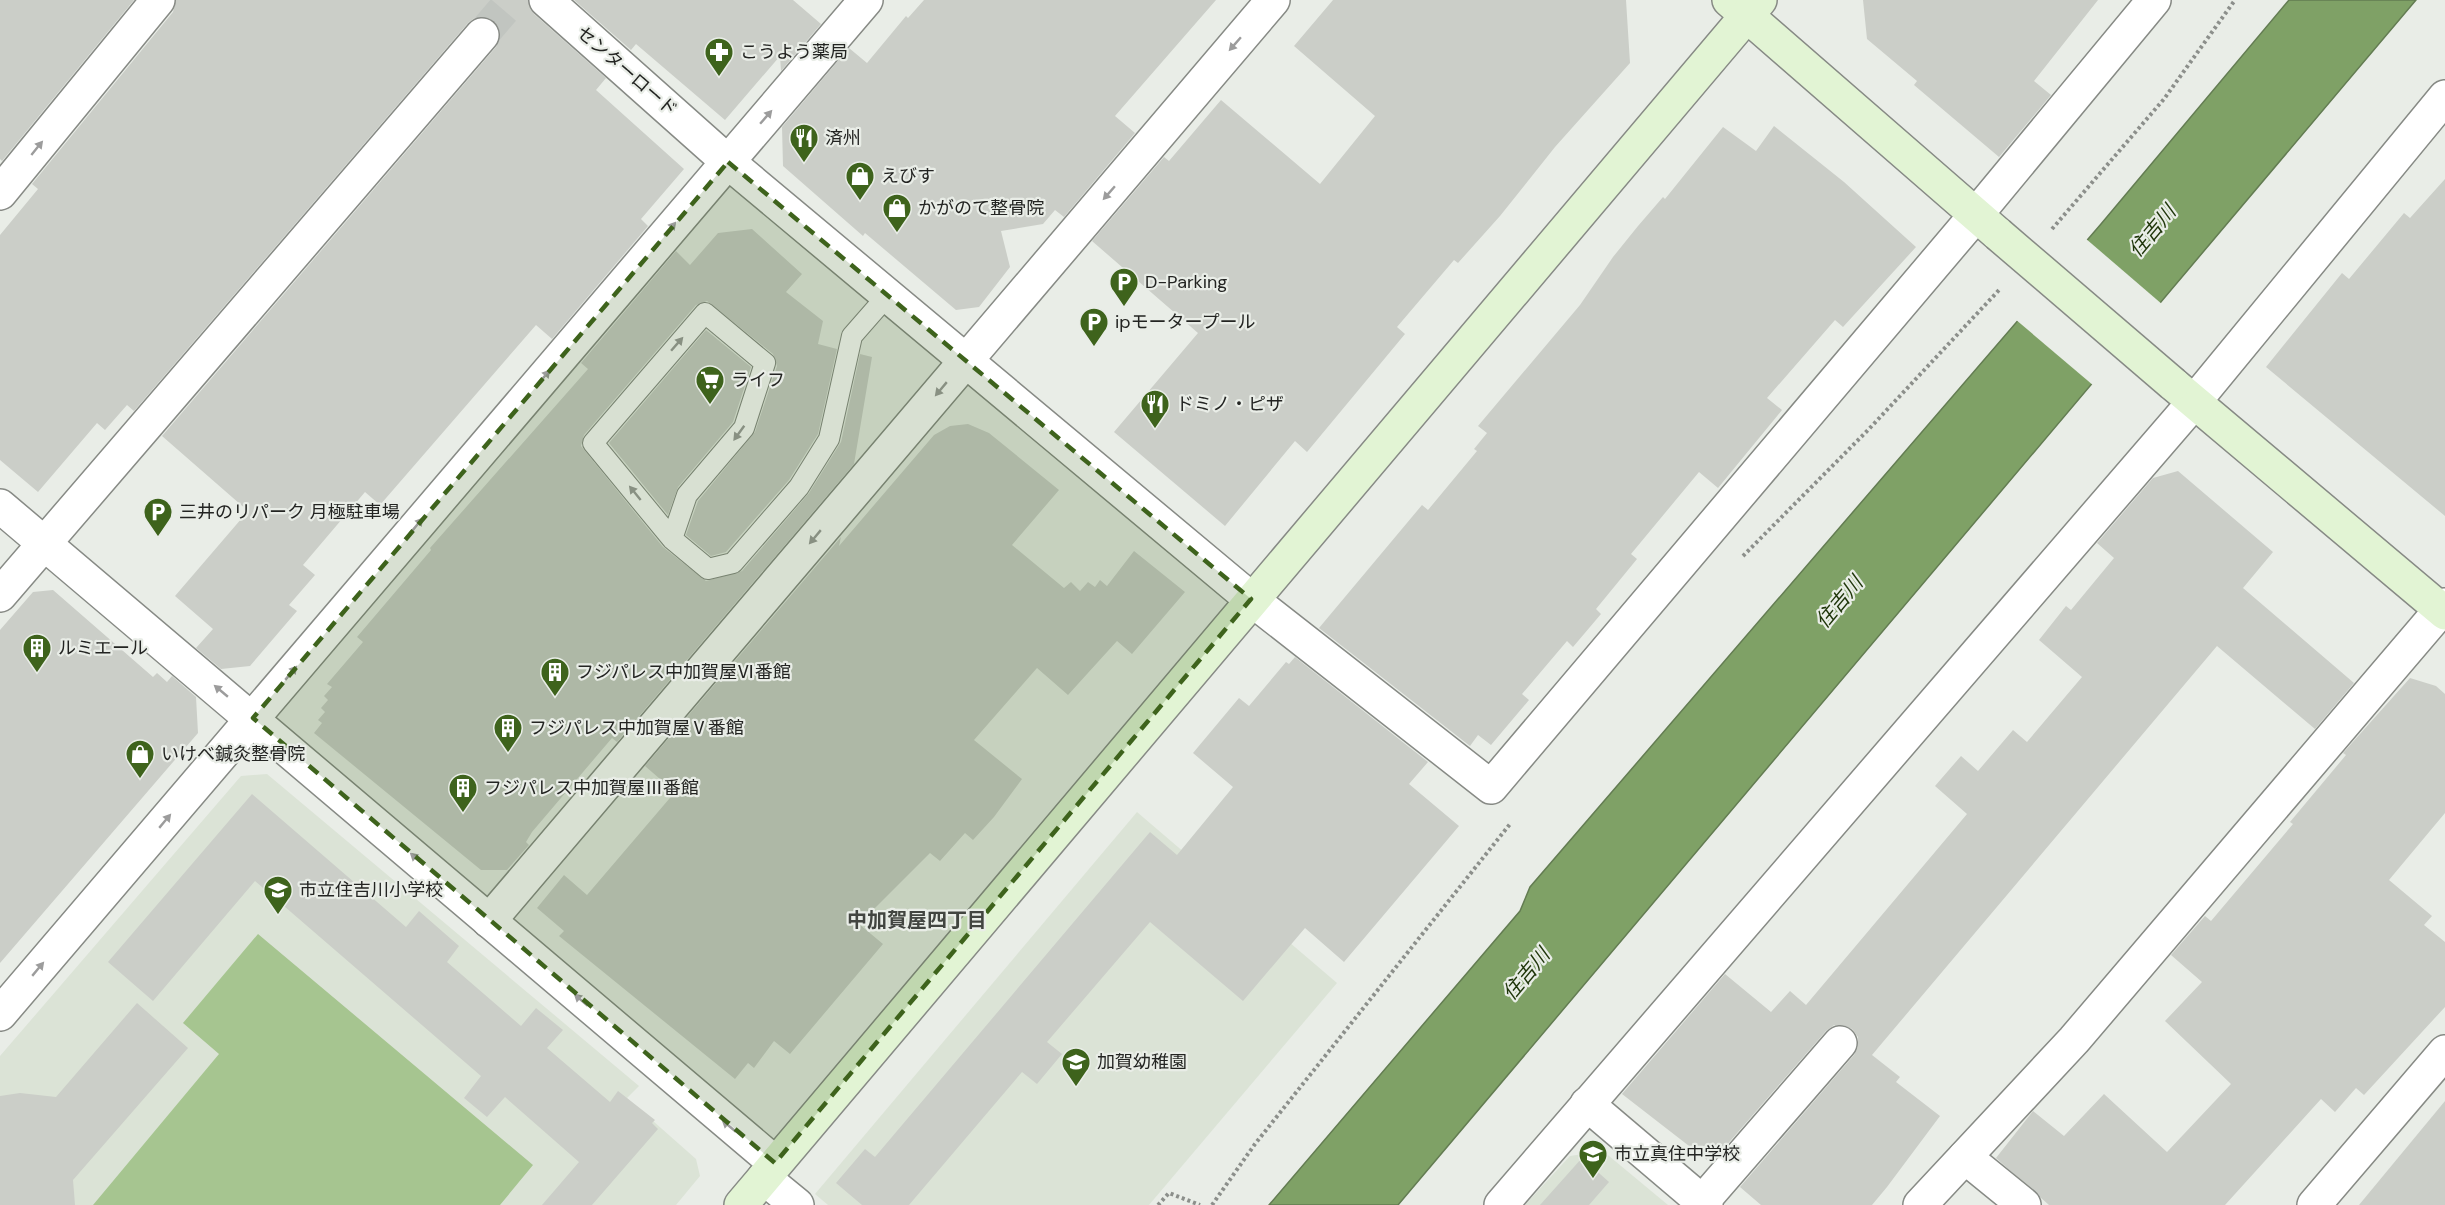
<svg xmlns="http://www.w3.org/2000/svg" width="2445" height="1205" viewBox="0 0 2445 1205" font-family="'DM Sans','Noto Sans JP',sans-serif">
<rect width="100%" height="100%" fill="#e9ede7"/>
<g fill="#dbe3d6">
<polygon points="267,774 639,1086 627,1098 696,1159 700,1176 676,1205 0,1205 0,1056 241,776"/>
<polygon points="1137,812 1337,983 1149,1205 828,1205 815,1194"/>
<polygon points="1603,1151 1668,1205 1525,1205 1570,1156"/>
</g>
<polygon fill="#a6c590" points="258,934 533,1165 500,1205 93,1205 219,1054 183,1023"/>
<polygon fill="#7fa166" stroke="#637c52" stroke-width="1.5" points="2289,0 2416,0 1398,1205 1269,1205 1520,911 1530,887 2101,224"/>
<polygon fill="#e9ede7" points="2085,238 2163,305 2094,386 2015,319"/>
<g fill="#cbcec8">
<polygon points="0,0 134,0 2,161 0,159"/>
<polygon points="176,0 528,0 534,14 606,78 596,90 684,169 641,219 648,226 552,339 536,325 380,505 365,492 303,565 315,575 289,605 297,611 250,666 221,669 196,648 213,629 175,596 248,511 162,436 496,47 500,38 499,28 495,21 486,17 476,17 468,23 134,411 127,405 105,430 97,423 38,492 0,460 0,235 38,189 32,184 173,12"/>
<polygon points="574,0 793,0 821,24 781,71 780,56 725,120 636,44 631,50"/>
<polygon points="924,0 1216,0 1115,116 1135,133 1064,217 1055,210 1043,224 1001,231 1010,267 979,307 956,310 865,233 863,236 783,166 782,127 849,48 867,63 906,16 908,18"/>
<polygon points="1333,0 1626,0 1630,63 1555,147 1500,216 1458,263 1454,260 1397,327 1405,334 1307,452 1295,441 1225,526 1114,432 1198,333 1092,241 1164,157 1169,161 1221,100 1320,184 1375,116 1294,46"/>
<polygon points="1863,0 2098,0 2034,81 2051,95 1999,157 1914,85 1917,81 1867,39"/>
<polygon points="1774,126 1844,182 1916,247 1843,327 1835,320 1767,398 1782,410 1718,488 1699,472 1631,554 1637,559 1596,609 1601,614 1573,647 1567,641 1522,694 1529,700 1491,745 1478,735 1470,746 1319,628 1422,505 1428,510 1477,451 1474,449 1487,433 1478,426 1580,305 1613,257 1638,226 1663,197 1665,199 1723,127 1756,151"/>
<polygon points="2445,179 2445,516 2266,367 2342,273 2349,279 2404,213 2410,218"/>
<polygon points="752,229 802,274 786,292 823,321 818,344 837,349 818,434 789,480 726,552 711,556 686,535 698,501 755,432 777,366 773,354 707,301 696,305 584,435 581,446 663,547 706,581 742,571 809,493 841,442 860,354 872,357 854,464 617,742 612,738 532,832 526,842 529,845 507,870 481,870 314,733 322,723 318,720 325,712 321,708 328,700 324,696 332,687 327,684 363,642 357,637 431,550 430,548 588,369 581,363 676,251 690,265 718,233"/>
<polygon points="706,330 751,367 733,422 678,487 668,515 609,443"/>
<polygon points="968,424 989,433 1059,490 1012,545 1064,588 1071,582 1080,591 1088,582 1095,587 1100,580 1107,586 1134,551 1185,592 1132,654 1117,641 1068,695 1037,668 974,740 1022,779 994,817 973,840 965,833 940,861 930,853 859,924 883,944 790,1054 774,1041 754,1068 748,1063 735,1079 559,936 564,931 537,908 564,875 587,895 675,792 645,766 841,537 839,546 934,435 950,426"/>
<polygon points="2178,471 2273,552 2243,588 2354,683 2315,729 2217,646 1872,1055 1900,1077 1896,1082 1940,1116 1887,1187 1872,1205 1761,1205 1740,1187 1854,1055 1858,1047 1858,1037 1852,1029 1843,1025 1834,1025 1826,1031 1711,1163 1622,1094 1725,974 1771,1012 1790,991 1806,1005 1967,814 1935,786 1961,756 1978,771 2013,730 2027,742 2082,677 2039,640 2066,606 2071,610 2114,558 2097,543 2153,478"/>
<polygon points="53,590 153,677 157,673 167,682 172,676 196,697 198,733 0,963 0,630 33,592"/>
<polygon points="1295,657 1428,762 1409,784 1459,826 1344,962 1305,928 1243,1001 1150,922 1047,1042 1062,1054 1037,1084 1022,1072 909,1205 862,1205 836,1183 865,1149 875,1157 1150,832 1177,855 1233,787 1193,753 1239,698 1249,706 1286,662 1289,664"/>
<polygon points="2410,678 2436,686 2445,694 2445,813 2389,880 2432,916 2424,925 2445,942 2445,1007 2364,1095 2356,1088 2335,1112 2321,1099 2225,1205 2049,1205 1996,1158 2033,1111 2064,1136 2104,1094 2167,1152 2231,1084 2165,1021 2202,982 2171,955 2205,916 2211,921 2293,824 2290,822 2346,755 2343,753"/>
<polygon points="252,794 406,927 419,911 459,946 447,962 521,1026 536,1008 563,1030 547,1048 610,1102 618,1091 655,1120 652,1123 658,1129 592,1205 542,1205 579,1162 505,1097 487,1117 464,1098 481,1076 255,881 153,1001 108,962"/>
<polygon points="137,1003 188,1048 73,1180 75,1205 0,1205 0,1096 20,1093 56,1097"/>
<polygon points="2445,1101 2445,1205 2359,1205"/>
<polygon points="1582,1158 1609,1182 1589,1205 1540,1205"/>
</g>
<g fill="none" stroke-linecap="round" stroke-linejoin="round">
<polyline stroke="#c1c5c0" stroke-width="33" stroke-dasharray="33 16" stroke-linecap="butt" points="482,35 512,0"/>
<g stroke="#878a85" stroke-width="22">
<polyline id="lane" points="672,539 687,495 744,428 765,363 705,313 593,443 672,539 708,569 733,563 799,487 829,439 852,336 887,296"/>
</g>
<g stroke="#878a85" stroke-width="36">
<g id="street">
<polyline points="546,0 728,162 1251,599 1491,787 1975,216 2154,0"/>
<polyline points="0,193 158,0"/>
<polyline points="0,506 775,1163"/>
<polyline points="0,595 482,35"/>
<polyline points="489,921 1273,0"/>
<polyline points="0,1014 866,0"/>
<polyline points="1587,1104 1706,1205"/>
<polyline points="1965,1157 2024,1205"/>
<polyline points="764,1178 797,1205"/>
<polyline points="1702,1202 1840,1043"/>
<polyline points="1501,1205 2194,402 2445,97"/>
<polyline points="1920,1205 2074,1040 2445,605"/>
<polyline points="2314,1205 2445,1052"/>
</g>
</g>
<g stroke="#878a85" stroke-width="36">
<g id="secondary">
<polyline points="1729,0 1998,234"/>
<polyline points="2173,384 2445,613"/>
<polyline points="741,1205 1760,0"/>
</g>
</g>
<g stroke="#8c8f8b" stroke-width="4" stroke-dasharray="3 3" stroke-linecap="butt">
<polyline points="2052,229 2164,99 2235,0"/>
<polyline points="1743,556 1869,429 2000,289"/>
<polyline points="1158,1205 1169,1193 1200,1205"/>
<polyline points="1212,1205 1255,1144 1510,824"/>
</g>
<use href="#lane" stroke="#fff" stroke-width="20"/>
<use href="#street" stroke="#fff" stroke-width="33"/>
<use href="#secondary" stroke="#e2f4d4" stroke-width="33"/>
<g stroke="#878a85" stroke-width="36" stroke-linecap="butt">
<polyline id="secondary-bridge" points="1998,234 2173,384"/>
</g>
<use href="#secondary-bridge" stroke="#e2f4d4" stroke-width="33"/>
</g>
<defs><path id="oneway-solid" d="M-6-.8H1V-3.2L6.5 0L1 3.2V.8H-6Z" transform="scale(1.5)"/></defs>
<g fill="#9c9c9c">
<use href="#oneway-solid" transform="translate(1235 44) rotate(131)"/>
<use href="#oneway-solid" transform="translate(766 117) rotate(-49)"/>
<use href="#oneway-solid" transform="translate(37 148) rotate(-51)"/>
<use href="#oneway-solid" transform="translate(1109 193) rotate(131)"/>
<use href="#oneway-solid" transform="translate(670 229) rotate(-50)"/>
<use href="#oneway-solid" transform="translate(677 344) rotate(-49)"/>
<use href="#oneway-solid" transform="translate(544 377) rotate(-50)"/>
<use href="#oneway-solid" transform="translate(941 389) rotate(130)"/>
<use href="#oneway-solid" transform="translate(739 433) rotate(126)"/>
<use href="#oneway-solid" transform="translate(635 493) rotate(-129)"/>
<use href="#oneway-solid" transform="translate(417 525) rotate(-50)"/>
<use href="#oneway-solid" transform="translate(815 537) rotate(130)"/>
<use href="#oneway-solid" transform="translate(291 673) rotate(-50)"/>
<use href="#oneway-solid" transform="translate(221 691) rotate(-140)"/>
<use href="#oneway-solid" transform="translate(165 821) rotate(-50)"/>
<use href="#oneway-solid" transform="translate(417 859) rotate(-139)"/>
<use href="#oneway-solid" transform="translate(38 969) rotate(-50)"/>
<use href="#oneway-solid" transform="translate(581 1000) rotate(-139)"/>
<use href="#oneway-solid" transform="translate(729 1126) rotate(-140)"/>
</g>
<path fill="#3e631c" fill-opacity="0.2" stroke="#3e631c" stroke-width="4.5" stroke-dasharray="12 8" stroke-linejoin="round" d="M728 162 1251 599 775 1163 253 718Z"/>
<defs>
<g id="pharmacy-pin" transform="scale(1.5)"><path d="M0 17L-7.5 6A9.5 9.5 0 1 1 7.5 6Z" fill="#3e631c" stroke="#e9ede7"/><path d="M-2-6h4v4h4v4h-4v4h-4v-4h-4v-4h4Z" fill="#fff"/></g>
<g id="restaurant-pin" transform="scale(1.5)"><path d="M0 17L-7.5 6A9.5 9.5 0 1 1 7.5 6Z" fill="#3e631c" stroke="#e9ede7"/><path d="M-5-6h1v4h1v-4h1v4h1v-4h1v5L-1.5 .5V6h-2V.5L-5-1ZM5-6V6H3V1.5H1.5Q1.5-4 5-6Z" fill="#fff"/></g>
<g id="shop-pin" transform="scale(1.5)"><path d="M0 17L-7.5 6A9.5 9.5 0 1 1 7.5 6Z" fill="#3e631c" stroke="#e9ede7"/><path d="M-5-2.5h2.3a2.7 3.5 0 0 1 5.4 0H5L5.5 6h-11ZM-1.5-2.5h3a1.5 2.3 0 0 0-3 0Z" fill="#fff"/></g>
<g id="parking-pin" transform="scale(1.5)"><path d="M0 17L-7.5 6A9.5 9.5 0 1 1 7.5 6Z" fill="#3e631c" stroke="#e9ede7"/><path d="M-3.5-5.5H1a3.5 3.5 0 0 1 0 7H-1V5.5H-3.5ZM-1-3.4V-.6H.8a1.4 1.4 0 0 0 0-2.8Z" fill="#fff"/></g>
<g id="supermarket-pin" transform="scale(1.5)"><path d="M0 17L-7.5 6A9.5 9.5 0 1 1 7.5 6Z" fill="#3e631c" stroke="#e9ede7"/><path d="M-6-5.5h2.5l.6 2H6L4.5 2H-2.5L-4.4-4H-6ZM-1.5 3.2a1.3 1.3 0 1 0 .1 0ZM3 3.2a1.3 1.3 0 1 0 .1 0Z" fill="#fff"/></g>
<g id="building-pin" transform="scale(1.5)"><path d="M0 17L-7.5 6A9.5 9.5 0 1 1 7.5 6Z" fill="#3e631c" stroke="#e9ede7"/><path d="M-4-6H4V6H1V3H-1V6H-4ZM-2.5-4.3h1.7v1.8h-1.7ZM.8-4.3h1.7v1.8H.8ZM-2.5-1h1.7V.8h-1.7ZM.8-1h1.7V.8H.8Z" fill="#fff"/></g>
<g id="school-pin" transform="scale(1.5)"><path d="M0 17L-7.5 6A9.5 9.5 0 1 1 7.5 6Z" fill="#3e631c" stroke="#e9ede7"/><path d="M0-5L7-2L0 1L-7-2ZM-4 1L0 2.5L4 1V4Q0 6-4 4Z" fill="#fff"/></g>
</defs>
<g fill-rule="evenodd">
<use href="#pharmacy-pin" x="719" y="52"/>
<use href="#restaurant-pin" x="804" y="138"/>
<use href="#shop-pin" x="860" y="176"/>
<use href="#shop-pin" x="897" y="208"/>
<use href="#parking-pin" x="1124" y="282"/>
<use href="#parking-pin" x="1094" y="322"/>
<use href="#supermarket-pin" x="710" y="380"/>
<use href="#restaurant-pin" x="1155" y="404"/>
<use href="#parking-pin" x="158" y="512"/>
<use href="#building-pin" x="37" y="648"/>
<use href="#building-pin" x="555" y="672"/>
<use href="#building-pin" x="508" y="728"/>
<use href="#shop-pin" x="140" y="754"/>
<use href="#building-pin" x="463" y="788"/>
<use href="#school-pin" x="278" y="890"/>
<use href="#school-pin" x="1076" y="1062"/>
<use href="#school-pin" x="1593" y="1154"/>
</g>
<g text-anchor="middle" stroke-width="4.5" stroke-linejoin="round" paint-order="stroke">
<g font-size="18" fill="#232422" stroke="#e9ede7" text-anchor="start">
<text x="740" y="58">こうよう薬局</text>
<text x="825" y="144">済州</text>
<text x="881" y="182">えびす</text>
<text x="918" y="214">かがのて整骨院</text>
<text x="1145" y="288">D-Parking</text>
<text x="1115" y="328">ipモータープール</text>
<text x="731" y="386">ライフ</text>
<text x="1176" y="410">ドミノ・ピザ</text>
<text x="179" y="518">三井のリパーク 月極駐車場</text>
<text x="58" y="654">ルミエール</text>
<text x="576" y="678">フジパレス中加賀屋Ⅵ番館</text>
<text x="529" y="734">フジパレス中加賀屋Ⅴ番館</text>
<text x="161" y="760">いけべ鍼灸整骨院</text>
<text x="484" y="794">フジパレス中加賀屋Ⅲ番館</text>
<text x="299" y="896">市立住吉川小学校</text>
<text x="1097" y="1068">加賀幼稚園</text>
<text x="1614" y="1160">市立真住中学校</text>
</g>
<g font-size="18" fill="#232422" stroke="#e9ede7">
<text transform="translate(627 71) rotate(41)" y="6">センターロード</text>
</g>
<g font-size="20" font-style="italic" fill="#1e3509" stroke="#e9ede7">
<text transform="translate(2152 231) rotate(-50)" y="7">住吉川</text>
<text transform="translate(1839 602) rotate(-50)" y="7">住吉川</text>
<text transform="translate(1526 974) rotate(-50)" y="7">住吉川</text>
</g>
<g font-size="20" font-weight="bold" fill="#424540" stroke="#e9ede7">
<text x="917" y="927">中加賀屋四丁目</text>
</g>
</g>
</svg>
